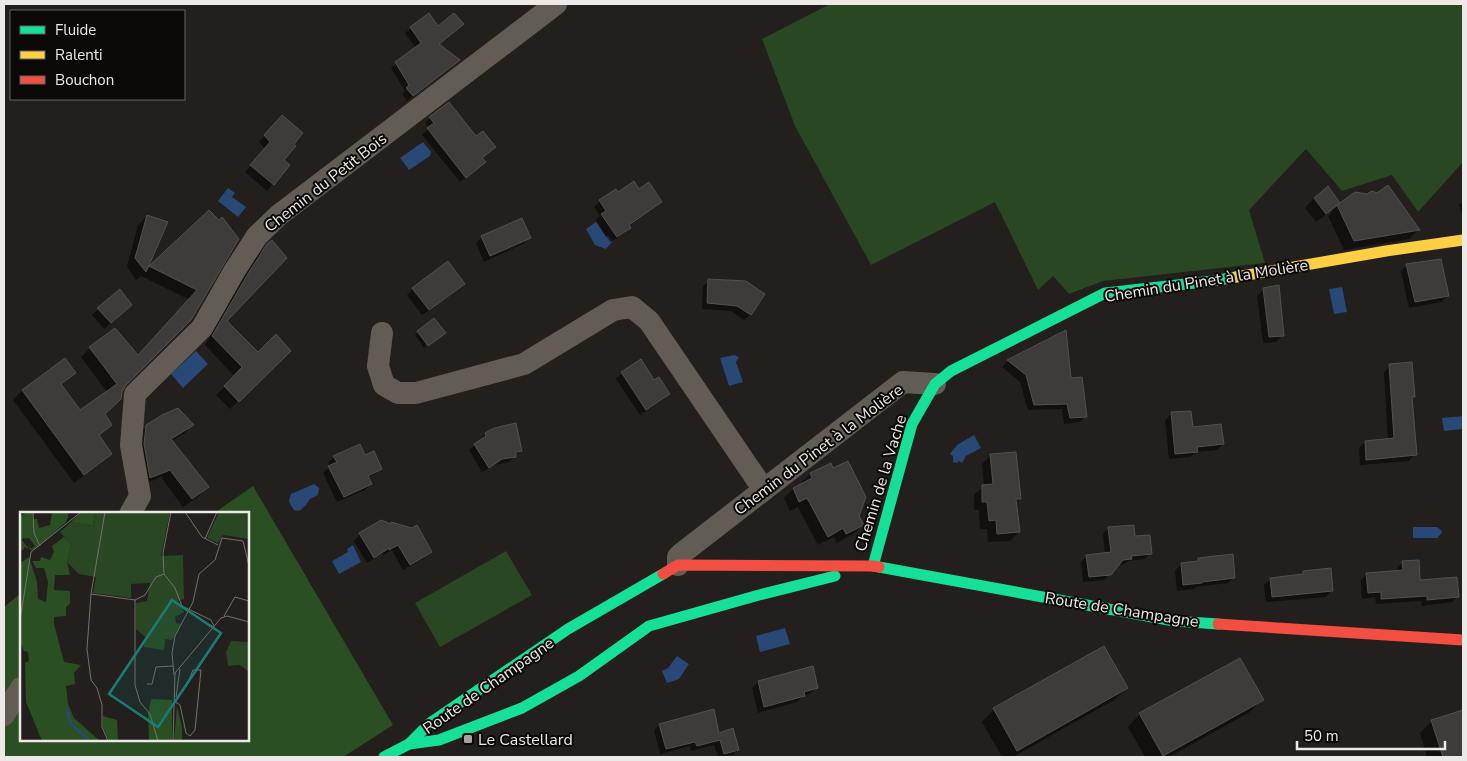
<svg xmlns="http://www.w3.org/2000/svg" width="1467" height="761" viewBox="0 0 1467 761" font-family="'Nunito Sans',sans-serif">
<rect width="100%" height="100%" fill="#221f1d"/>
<g fill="#284722">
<polygon points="830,4 1463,4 1463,162 1418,212 1392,175 1342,191 1306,149 1249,210 1265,263 1103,281 1069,294 1053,276 1038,290 995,202 871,265 795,126 762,39"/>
<polygon points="506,551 532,595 440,647 415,603"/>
</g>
<polygon fill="#2a4f22" points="253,486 393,725 343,757 4,757 4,607 21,593 21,740 248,740 248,514 214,513"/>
<g fill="#284875">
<polygon points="423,142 431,152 430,156 409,170 400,158"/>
<polygon points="228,188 235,193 232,197 246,207 238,217 218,201"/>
<polygon points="596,222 606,237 608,235 612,242 606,249 595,245 586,229"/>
<polygon points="1342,287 1347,312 1334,314 1329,289"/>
<polygon points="196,351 208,364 183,388 171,374"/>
<polygon points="734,355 739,357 736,362 743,382 729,386 720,358"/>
<polygon points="1463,416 1463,429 1444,431 1442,418"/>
<polygon points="974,435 981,448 966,456 962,463 959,461 957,463 953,462 953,456 950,454 957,445"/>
<path d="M314 484 319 488 318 495 310 499C303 510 295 518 289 501L291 494Z"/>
<polygon points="1413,527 1437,527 1442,531 1441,534 1437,538 1413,538"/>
<polygon points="353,545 361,562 339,574 332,561 348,552 347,549"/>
<polygon points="785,628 790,644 760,652 756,636"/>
<polygon points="677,656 689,664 679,679 667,683 662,671 668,668"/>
</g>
<g fill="#0007">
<polygon points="429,15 438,44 458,60 407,101 402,94 405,91 391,68 416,48 405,33"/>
<polygon points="430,118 494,147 481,158 479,167 460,182 422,135 429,128 425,123"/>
<polygon points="276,122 283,160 288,165 267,191 245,172 265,149 259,142"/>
<polygon points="639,190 661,202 655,208 629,226 630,228 624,234 610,242 596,220 600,216 594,207 600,201 616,191 618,194"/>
<polygon points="1355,193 1368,196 1418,230 1409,239 1344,250 1328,216 1333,211 1332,210 1316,222 1305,208 1314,198 1335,208"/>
<polygon points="1463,201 1463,217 1459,205"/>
<polygon points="209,211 238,239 125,384 104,414 111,424 98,436 110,454 101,463 74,483 13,400 22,391 65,360 74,373 61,385 79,412 107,392 81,357 90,348 137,357 190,300 141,276 136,280 127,267 138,225 147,216 166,222 145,272"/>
<polygon points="482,237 530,238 523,244 484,262 476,243"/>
<polygon points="272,242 225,321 258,354 290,350 230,409 216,395 235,377 205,345 238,287 259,254"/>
<polygon points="1407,265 1448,296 1441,302 1409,308 1401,271"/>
<polygon points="709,281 763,294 750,315 744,320 731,311 702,309 703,286"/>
<polygon points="413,289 457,290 422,315 407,295"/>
<polygon points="1264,289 1283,335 1276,342 1263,343 1257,296"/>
<polygon points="98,309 124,311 104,329 92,315"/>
<polygon points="434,319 441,335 424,348 415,335"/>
<polygon points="1065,332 1070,379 1086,416 1080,422 1064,424 1062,409 1028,410 1020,382 1002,367 1008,361"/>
<polygon points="640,361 654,382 669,394 663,400 640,415 616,379 622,373"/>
<polygon points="1390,366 1413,396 1411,398 1415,454 1409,461 1360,465 1359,448 1365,442 1388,440 1384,372"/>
<polygon points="1171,414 1192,428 1223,444 1217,450 1196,452 1190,457 1169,459 1165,420"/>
<polygon points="192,425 184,434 171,441 207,487 199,496 183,507 161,477 142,485 138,435 147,426"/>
<polygon points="495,429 521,450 509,462 495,465 482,472 469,450 480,441 480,440 485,434"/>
<polygon points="991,455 1020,498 1016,503 1019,532 1010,541 988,542 987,529 980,529 979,510 974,510 974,495 984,486 982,464"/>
<polygon points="334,457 364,457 380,469 374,475 367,478 371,484 365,490 337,502 323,473 330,467 328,463"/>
<polygon points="830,465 863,525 853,534 837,543 834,537 818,545 798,507 790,511 784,498 793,489 802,485 801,483 810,474"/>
<polygon points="1109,528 1134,538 1150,553 1145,559 1128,561 1125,564 1117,565 1104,580 1083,582 1081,562 1087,556 1105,554 1103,534"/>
<polygon points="360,534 430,551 424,558 403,570 392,550 383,555 382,554 367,563 354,541"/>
<polygon points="1199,559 1234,577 1228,583 1196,587 1194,589 1177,591 1175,571 1181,564 1195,563"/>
<polygon points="1403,562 1419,582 1457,597 1452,602 1422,606 1421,601 1376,604 1375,597 1362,599 1361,580 1367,574 1398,572 1397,568"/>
<polygon points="1304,572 1332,590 1326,597 1266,602 1264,585 1271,579 1300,576"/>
<polygon points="758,682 817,687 810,694 803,696 797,702 758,713 752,688"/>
<polygon points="1127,688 1114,700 1013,757 1002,757 982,722 994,709"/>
<polygon points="1262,700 1250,712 1169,757 1145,757 1128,727 1140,714"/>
<polygon points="1463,712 1463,757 1427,757 1420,733 1432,721"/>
<polygon points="659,725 719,734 738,750 733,755 725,757 718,757 714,745 691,751 690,746 660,754 654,730"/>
</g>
<g fill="#3e3c3a" stroke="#53504e">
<polygon points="429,13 438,26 454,13 464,24 439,44 460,60 413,96 406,88 409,85 395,62 421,43 410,27"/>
<polygon points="449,102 476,136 483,131 496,147 482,158 486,162 466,178 427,128 434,123 429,117"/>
<polygon points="282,115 303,133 294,144 296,146 284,160 290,165 274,185 250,165 270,142 264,135"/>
<polygon points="634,181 639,189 649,182 662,202 629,225 631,228 617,237 601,214 606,211 599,200 616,189 618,192"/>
<polygon points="1388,185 1420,230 1354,241 1337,205 1355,192 1367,194 1372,191 1377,193"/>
<polygon points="1328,186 1340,203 1326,214 1314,198"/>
<polygon points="209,210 219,220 222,217 239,239 224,264 191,320 126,385 122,392 121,399 105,414 112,425 99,435 112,454 84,475 22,390 65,358 76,373 61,384 80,410 117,384 89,347 115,328 138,355 197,290 149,266"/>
<polygon points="147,215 168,222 146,272 135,258"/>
<polygon points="522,218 531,238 490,256 481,236"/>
<polygon points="272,240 287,258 227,321 258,352 276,334 291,351 239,402 224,386 242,367 212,336 246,277 267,244"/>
<polygon points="1441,259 1449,296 1415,302 1406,264"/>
<polygon points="448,261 465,284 429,310 412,288"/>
<polygon points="708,279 746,281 765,294 751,315 737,306 707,303"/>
<polygon points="1279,285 1284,336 1269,337 1263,288"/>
<polygon points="120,289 132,305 111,323 97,308"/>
<polygon points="434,318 446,333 428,346 417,331"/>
<polygon points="1066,330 1071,378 1082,377 1087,417 1070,418 1067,404 1034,405 1026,375 1007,360"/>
<polygon points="641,359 654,380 659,377 670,394 646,410 621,372"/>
<polygon points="1412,362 1415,397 1412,397 1417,455 1366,460 1365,441 1394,438 1389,364"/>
<polygon points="178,408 194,425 171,439 209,487 192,499 170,470 150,478 144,444 146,425 162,415"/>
<polygon points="1191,411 1193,427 1221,424 1224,444 1197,447 1198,452 1175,454 1171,412"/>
<polygon points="516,423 522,451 516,452 516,457 502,459 489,468 474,444 486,436 485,433 494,428"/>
<polygon points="360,444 365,455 374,451 382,469 368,476 372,484 344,497 328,466 337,462 333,456"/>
<polygon points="1016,452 1021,499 1016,499 1020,532 997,534 996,520 989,521 987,502 982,502 982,485 993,484 990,454"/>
<polygon points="848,461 866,497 859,516 864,525 846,534 843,528 828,537 807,498 799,502 793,488 812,478 810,473 831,463 833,468"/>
<polygon points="381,520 391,524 391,522 412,528 417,525 432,552 410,565 398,545 389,550 389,548 374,558 359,533"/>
<polygon points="1134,525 1135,536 1150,535 1152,554 1131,556 1132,559 1123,560 1111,575 1089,577 1086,555 1111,552 1108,527"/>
<polygon points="1233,554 1235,578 1202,582 1202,583 1183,585 1181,563 1198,561 1198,558"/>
<polygon points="1419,560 1420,580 1457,577 1459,597 1427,600 1427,596 1381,599 1381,592 1368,593 1366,573 1403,570 1402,561"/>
<polygon points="1331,568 1333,591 1272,597 1270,578 1303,574 1303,571"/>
<polygon points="1104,646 1128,688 1017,751 993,708"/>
<polygon points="1240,658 1264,700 1163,756 1139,713"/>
<polygon points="813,666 818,688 804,692 805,696 764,707 758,681"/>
<polygon points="714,709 719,733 733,728 739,750 724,754 720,740 697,746 695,742 666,749 659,724"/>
<polygon points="1463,710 1463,757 1443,757 1431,720"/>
</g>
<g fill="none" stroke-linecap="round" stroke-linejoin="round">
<g stroke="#625c54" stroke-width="22">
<polyline points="382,333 378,366 384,385 398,393 416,393 524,364 613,310 632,307 649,321 764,490"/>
<polyline points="130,514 140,496 131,445 135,394 202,328 235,270 257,236 279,215 556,4"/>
<polyline points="678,565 678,557 681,554 903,382 935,384"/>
<polyline points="4,715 21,688"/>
</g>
<g stroke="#16e098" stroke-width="11">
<polyline points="873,566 912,424 935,384 951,371 1105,293 1213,281 1236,277"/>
<polyline points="879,567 1174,621 1218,624"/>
<polyline points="409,744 439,740 522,708 579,676 649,626 759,595 835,576"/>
<polyline points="384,757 409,744 430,723 568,629 663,574"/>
</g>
<polyline stroke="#ffcf43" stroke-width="11" points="1236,277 1386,251 1463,240"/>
<g stroke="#f24e42" stroke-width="11">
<polyline points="663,574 678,565 873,566 879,567"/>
<polyline points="1218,624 1463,640"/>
</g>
</g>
<rect fill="#a6a2a0" stroke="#0b0908" stroke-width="2" x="463" y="734" width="10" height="10" rx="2.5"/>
<g text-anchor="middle" stroke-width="4" stroke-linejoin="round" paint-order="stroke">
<g font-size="16" fill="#ede9e7" stroke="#0b0908">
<text transform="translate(325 182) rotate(-38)" y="6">Chemin du Petit Bois</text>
<text transform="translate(1206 280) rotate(-9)" y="6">Chemin du Pinet à la Molière</text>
<text transform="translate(818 449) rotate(-37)" y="6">Chemin du Pinet à la Molière</text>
<text transform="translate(880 483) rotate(-73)" y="6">Chemin de la Vache</text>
<text transform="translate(1122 609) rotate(9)" y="6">Route de Champagne</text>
<text transform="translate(488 685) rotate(-35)" y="6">Route de Champagne</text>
</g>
<g font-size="16" fill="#ede9e7" stroke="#0b0908" text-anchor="start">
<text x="478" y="745">Le Castellard</text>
</g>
</g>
<g transform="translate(20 512)">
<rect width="229" height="229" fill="#221f1d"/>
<path d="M75 0H150L141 44 163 43 164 87 158 89 164 100 155 105 156 111 161 112 152 128 145 127 144 138 124 135 125 125 116 117V91L127 89 130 71 111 72V86L73 81 76 65 59 62 47 50 51 32 40 20 51 10 73 14ZM199 0H229V27L203 23 198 31 187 26ZM211 129 229 130V160L220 153 208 154 206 140Z" fill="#284722"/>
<path d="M8 0H12L13 7H17L19 16 30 13 32 0H48V5L46 10 18 35 12 38H10L9 31 11 37 15 34 9 26 1 27 9 37 4 35V37L0 39V4ZM61 0H75L73 14 51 10ZM44 25 51 32 47 50 50 63H35L34 78 50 79V92L46 95V104L34 105V112L44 150 61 153 54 161 55 172 46 174 48 192 54 206 80 229H22L6 190 5 151 9 149 8 140 4 139 0 130V51L9 45 17 70 18 87 26 90 28 70 24 56H16L12 49H20L21 45 30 48 34 40 32 34ZM131 187 152 188V229H129L128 202ZM157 194 162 215V229H154ZM83 204 97 208 98 229H89L83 215Z" fill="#2a4f22"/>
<path fill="none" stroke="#284875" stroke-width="2.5" d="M46 197 51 212 70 229"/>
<path fill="none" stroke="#73706e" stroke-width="1" d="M13 0 14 21 20 34M85 0 71 82 67 137 71 168 77 176 82 193V215L88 229M165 0 182 25 198 33M185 27 197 0M144 62 143 41 151 0M71 82 115 88 125 83 136 65 144 62 155 76 162 94 191 108 194 114M115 88V173L120 190 130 202 138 229M204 104 215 85 229 89M0 108 11 40 61 0M154 163 152 141 155 124 173 90 179 62 195 48 202 26 223 29 229 54M127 172H132L136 155 153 154M156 185 160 157M154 189 160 193 166 221 170 224 175 218 181 158H173L166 175M153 229 155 161 201 106 207 104 229 110"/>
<path fill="#1a7c74" fill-opacity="0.15" stroke="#1a7c74" stroke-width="2.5" d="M152 88 201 121 138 215 89 182Z"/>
<rect width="229" height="229" fill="none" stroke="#ede9e7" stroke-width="2.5"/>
</g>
<rect width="1467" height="761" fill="none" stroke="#ede9e7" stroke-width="10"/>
<rect x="10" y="10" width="175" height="90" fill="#0b0908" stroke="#656361"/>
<rect x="20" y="26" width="25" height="8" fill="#16e098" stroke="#656361"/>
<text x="55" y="35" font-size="15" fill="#ede9e7">Fluide</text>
<rect x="20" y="51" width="25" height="8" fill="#ffcf43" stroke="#656361"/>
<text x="55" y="60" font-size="15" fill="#ede9e7">Ralenti</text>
<rect x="20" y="76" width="25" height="8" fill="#f24e42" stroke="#656361"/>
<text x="55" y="85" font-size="15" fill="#ede9e7">Bouchon</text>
<path d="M1297 741v8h148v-8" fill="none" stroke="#ede9e7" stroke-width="2.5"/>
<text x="1304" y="741" font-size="15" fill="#ede9e7" stroke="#0b0908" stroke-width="4" paint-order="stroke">50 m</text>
</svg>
